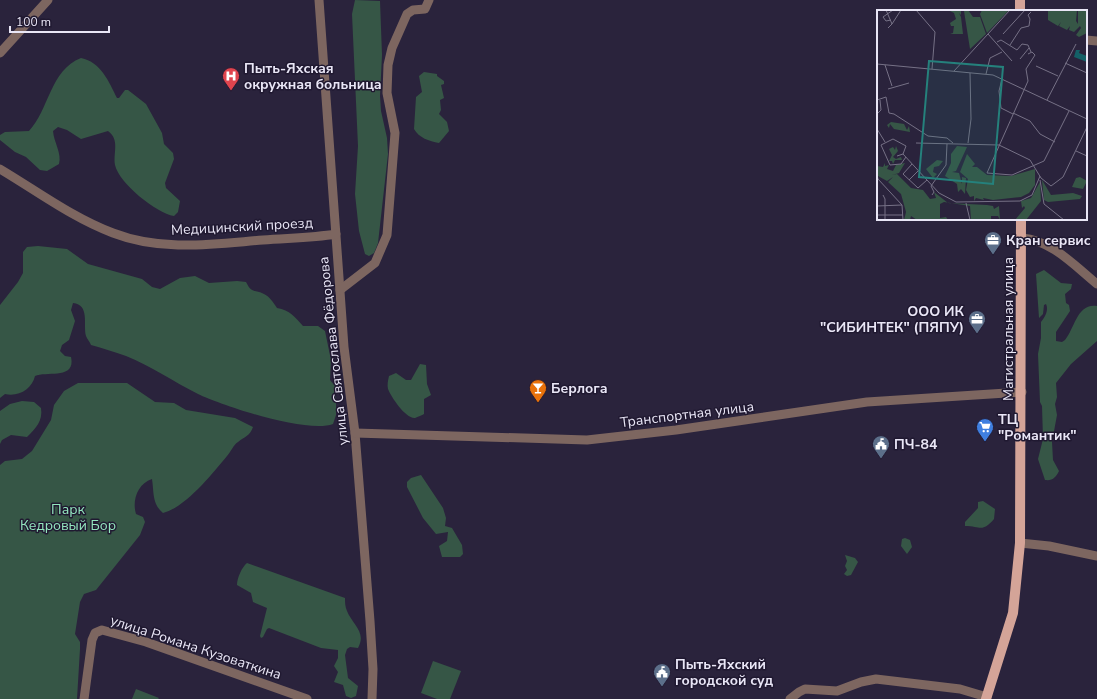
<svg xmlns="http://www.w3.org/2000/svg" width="1097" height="699" viewBox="0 0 1097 699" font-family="'Nunito Sans',sans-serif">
<rect width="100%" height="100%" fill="#2a233c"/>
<g fill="#365646">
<polygon points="355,0 380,1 382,55 380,96 381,111 387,138 388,154 378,243 374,253 369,256 365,254 359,231 355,194 358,146 352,14"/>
<path d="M81 58C101 62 109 82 117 98H119L125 90H128L146 104 162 133 164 144 173 153 174 159 165 183 166 188 180 201 178 212 174 216C156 213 119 183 115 165 113 152 120 140 108 131L81 139 67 130 58 127 53 131C54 143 62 153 59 164L47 171 40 170 26 157 15 152 0 140V135L5 132 29 131C49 110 50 70 81 58Z"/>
<path d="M424 72 437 74V76L444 81V84L441 85 444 98 440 100 441 110 439 114 447 122 449 131 439 143C429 141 419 138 414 129L416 97 422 92 419 76Z"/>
<path d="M38 246 67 249 88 264 142 279 152 287 160 289 180 278 195 276 209 283 237 281 246 282C252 294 254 289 264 294 270 297 273 302 277 308 290 310 295 317 303 326H318L325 331 331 360 330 380 336 387V415L333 424C308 434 223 406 198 394 174 382 151 366 126 356 114 352 103 348 91 345 90 342 87 339 86 336 83 324 90 305 73 303L71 310 75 321 69 340 62 345 60 351 65 356 71 357C76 380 47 371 35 376 32 389 19 397 5 394L0 398V305L18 282 23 273V252L27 247Z"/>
<path d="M1044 270 1061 283 1072 284 1071 289 1065 294 1066 303 1069 305 1070 311 1056 332V341L1062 342 1065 340C1075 328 1077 303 1097 306V341L1071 364 1056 383 1057 397 1055 404 1057 415 1052 442 1053 460 1059 471C1056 477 1053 481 1045 480L1038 459 1043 439 1042 406 1040 402 1038 354 1041 338V322C1045 317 1049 310 1046 304L1044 305 1043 314 1039 318 1036 274Z"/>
<path d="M420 364 426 365 427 384 431 395 424 399V414C422 415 418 417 415 418 406 419 391 397 388 389 387 385 388 380 389 376L396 373 406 380H411Z"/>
<path d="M78 383H127L155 402 174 403 186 410 235 418 253 427C250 436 244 437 238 442 233 445 231 452 227 456 212 474 186 507 163 513 152 504 154 492 152 479 137 484 132 501 136 514L143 517 145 522 140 535 96 590 84 594 80 602 75 634 80 642V649L77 699H0V465L5 461 22 459 32 451 51 420 54 405 64 391Z"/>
<path d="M22 401 34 402 41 408C43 421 36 428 27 437L11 435 2 440 0 444V411L10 404Z"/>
<polygon points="421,475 443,508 446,518 445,526 452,528 462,545 463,554 460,557 442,557 439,546 447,541 448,532 436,534 423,518 407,487 407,482 411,478"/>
<path d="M983 501 995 509 994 519C982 533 981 526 965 526V522L978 508V502Z"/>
<polygon points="905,538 910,540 912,547 907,554 901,546 902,539"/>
<polygon points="845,555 855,558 858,562 851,575 847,576 844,574 847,570 845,566 847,561"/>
<path d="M247 563 345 598C345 602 345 607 347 611 352 624 367 632 358 648L350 647 347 649 345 655 348 678 358 686 356 696 351 698 346 696 343 685 334 682 338 672 334 666 338 658V650L321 648 269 628 267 629 263 637 261 638 260 636 267 608 253 602 251 593 237 585C237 578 242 567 247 563Z"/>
<polygon points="433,661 461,671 450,699 437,699 421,693"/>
<polygon points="136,689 159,698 158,699 132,699"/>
</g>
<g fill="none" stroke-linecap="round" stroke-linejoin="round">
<g stroke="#7d6660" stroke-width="9">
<polyline points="319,0 344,347 355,433 370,621 373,669 372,699"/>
<polyline points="1086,40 1097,41"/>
<polyline points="0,53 48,0"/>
<path d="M0 169C37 191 73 218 113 233 162 252 213 244 263 240 287 238 312 238 336 234"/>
<path d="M1022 238C1051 240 1075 266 1097 284"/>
<polyline points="340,290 375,263 387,235 395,133 387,93 388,65 392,48 407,14 413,10 425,9 429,0"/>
<polyline points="355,433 587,440 676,430 867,402 1022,392"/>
<polyline points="1020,543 1049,546 1097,556"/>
<polyline points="84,699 92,640 95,633 102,630 146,642 307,699"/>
<polyline points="790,699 799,692 805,689 837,691 861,682 876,679 960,689 987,697"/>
</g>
<g stroke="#d4a498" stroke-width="10">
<polyline points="1020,0 1020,11"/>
<polyline points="986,699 1013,613 1020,543 1021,219"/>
</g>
</g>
<defs>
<g id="hospital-pin" transform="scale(0.9)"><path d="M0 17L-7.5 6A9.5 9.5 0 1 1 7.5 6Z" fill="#e0444e" stroke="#201931"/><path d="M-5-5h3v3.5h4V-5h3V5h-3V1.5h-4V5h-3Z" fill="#fff"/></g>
<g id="office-pin" transform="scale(0.9)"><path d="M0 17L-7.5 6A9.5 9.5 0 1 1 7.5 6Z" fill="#5c6f8a" stroke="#201931"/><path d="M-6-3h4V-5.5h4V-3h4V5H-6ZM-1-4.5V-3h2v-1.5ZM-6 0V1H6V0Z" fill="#fff"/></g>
<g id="bar-pin" transform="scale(0.9)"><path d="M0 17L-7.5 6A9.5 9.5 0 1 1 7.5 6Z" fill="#e8710a" stroke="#201931"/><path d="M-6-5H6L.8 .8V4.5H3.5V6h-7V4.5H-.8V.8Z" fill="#fff"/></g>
<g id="supermarket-pin" transform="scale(0.9)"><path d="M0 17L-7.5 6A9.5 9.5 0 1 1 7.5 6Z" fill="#3f7fe0" stroke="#201931"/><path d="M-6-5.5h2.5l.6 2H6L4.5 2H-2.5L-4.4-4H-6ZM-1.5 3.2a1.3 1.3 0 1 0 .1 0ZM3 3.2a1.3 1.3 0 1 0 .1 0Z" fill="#fff"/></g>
<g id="civic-pin" transform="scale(0.9)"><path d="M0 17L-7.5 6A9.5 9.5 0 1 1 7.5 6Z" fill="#5c6f8a" stroke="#201931"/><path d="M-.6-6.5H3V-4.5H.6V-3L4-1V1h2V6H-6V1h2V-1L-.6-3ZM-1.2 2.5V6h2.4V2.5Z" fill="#fff"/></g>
</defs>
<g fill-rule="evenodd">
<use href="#hospital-pin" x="231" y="76"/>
<use href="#office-pin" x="993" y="240"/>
<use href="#office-pin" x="977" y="319"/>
<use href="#bar-pin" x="538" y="388"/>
<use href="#supermarket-pin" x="985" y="427"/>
<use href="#civic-pin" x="881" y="444"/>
<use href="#civic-pin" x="662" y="672"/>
</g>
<g text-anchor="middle" stroke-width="3" stroke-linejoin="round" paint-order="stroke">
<g font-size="14" font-weight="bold" fill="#e9e6f6" stroke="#201931" text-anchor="start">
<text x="244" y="73">Пыть-Яхская<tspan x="244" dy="16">окружная больница</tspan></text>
<text x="1006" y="245">Кран сервис</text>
<text x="964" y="316" text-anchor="end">ООО ИК<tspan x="964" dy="16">"СИБИНТЕК" (ПЯПУ)</tspan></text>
<text x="551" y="393">Берлога</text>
<text x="998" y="424">ТЦ<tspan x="998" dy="16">"Романтик"</tspan></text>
<text x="894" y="449">ПЧ-84</text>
<text x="675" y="669">Пыть-Яхский<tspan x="675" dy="16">городской суд</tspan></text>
</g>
<g font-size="14" fill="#e9e6f6" stroke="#201931">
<text transform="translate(242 226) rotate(-3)" y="5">Медицинский проезд</text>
<text transform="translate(1008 329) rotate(-90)" y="5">Магистральная улица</text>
<text transform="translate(333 351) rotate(-96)" y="5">улица Святослава Фёдорова</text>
<text transform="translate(687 414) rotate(-7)" y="5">Транспортная улица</text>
<text transform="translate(196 647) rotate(18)" y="5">улица Романа Кузоваткина</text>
</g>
<g font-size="14" fill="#93e6be" stroke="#201931">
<text x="68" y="514">Парк<tspan x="68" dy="16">Кедровый Бор</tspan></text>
</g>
</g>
<g transform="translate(877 10)">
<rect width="210" height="210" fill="#2a233c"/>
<path d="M71 0H84V5L82 3 84 7 86 24H73L76 23 77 16H74L73 13 79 9 77 3ZM91 0 96 7H103L109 24 93 39 87 1ZM105 0H132L110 23 103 4ZM171 0H200L199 11 201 14V0H210V23L202 27 199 25 204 18 203 16 197 22 192 20 193 16 190 20 182 16 184 12 181 16 171 10ZM14 112 27 114 30 120 32 116 33 122 17 119 13 114 12 118 10 115ZM19 136 21 141 16 147 19 149 24 147 25 150H18L16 154 15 151H12L15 145 12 139 16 137 18 140ZM80 136 90 137 79 161 75 162 82 163 85 174V167L89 168 88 184 84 179 81 182 80 174 68 166 74 153V144ZM90 144 98 154 95 157H100L110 165 134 166 158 159V175L152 183 144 187 116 190 106 188 107 190 99 188 97 191V186L93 187 89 180 91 169 83 162ZM60 150 66 151 62 156 57 157 56 162 60 164 56 168 49 159ZM8 153V156L12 155 10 159 16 161 19 155 28 153 22 163 15 165 20 164 34 178 46 180 53 189 59 188 57 182 71 193 110 195 116 196 117 199 122 196 123 210 121 206H114V210H94L93 196 67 192 63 194V208L69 207 71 210H40L34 206 33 210H27L29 202 24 184 11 172 16 167 10 171 1 166 0 156 6 157ZM203 167 210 171 206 179 195 177 199 168ZM165 170 174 185 196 183 205 186 203 189 171 192 167 190ZM163 172 164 191 149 210H138L148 198 147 196 145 198 144 191 154 188Z" fill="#365646"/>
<path d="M199 40H203L202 43 210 46V52L197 47Z" fill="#146067"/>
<path fill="none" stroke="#767186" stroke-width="1" d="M9 0 15 14 11 18M39 0 58 22 55 59M14 10 9 11 6 7 16 0M15 14 24 0M111 24 135 51M126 24 148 0M120 32 124 30 140 40 145 34 151 35 154 42M133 35 144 18 152 16 153 9 151 5 154 2M151 44 155 42 158 45 149 59 151 71 110 163 135 165 167 151 192 101M143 49 152 38M188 53 210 63M0 54 116 65 210 109M8 55 15 76M159 56 181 66M77 61 133 0M109 64 113 48 125 42M125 69 122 81 124 98 136 104M11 79 32 73M0 90 9 87 12 103 17 104 51 126 70 128 76 133M170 90 199 34M1 103 4 100 3 90M136 103 153 111 163 124 178 132M0 119 8 132M39 133 122 135 153 150 164 168 174 176 186 167 210 117M91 133 94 109 93 63M199 141 210 146M26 144 62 183 79 192 143 191 155 185 163 166M20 146 26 144 29 136 16 129 4 135 13 155 24 154 29 147M35 154 26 164 41 178 50 170M0 165 1 169 25 195 0 196M32 170 41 161M163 170 167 194 187 210M6 185 8 189V210M55 185 57 182 54 176 69 155 70 134M89 193 93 210M25 195 26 210M0 205H26"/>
<path fill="#25817c" fill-opacity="0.15" stroke="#25817c" stroke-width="2" d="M52 51 126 57 116 174 42 167Z"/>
<rect width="210" height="210" fill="none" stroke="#e9e6f6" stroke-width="2"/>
</g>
<path d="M10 26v6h99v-6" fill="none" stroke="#e9e6f6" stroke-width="2"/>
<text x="16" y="26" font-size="12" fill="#e9e6f6" stroke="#201931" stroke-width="3" paint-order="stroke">100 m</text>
</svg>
